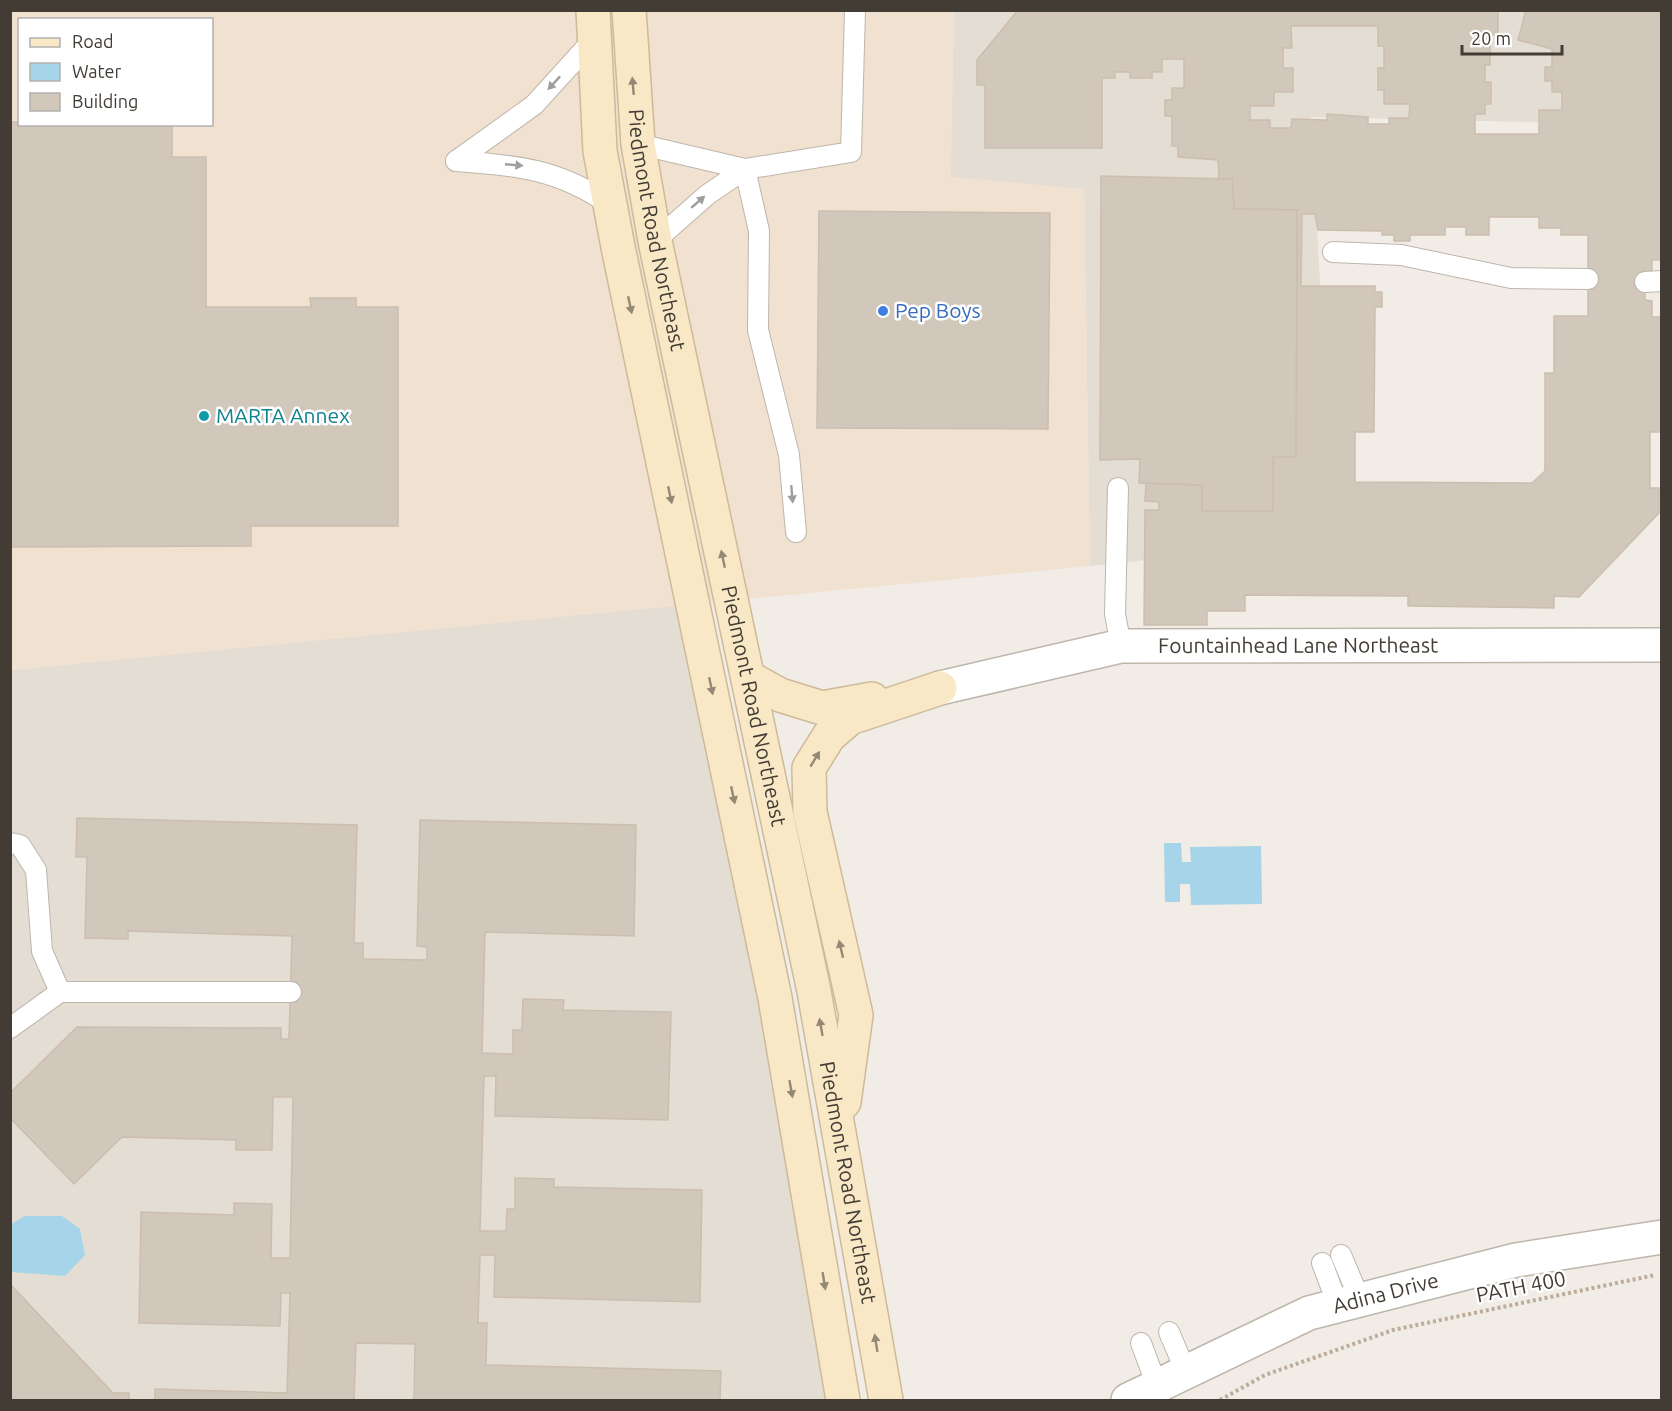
<svg xmlns="http://www.w3.org/2000/svg" width="1672" height="1411" viewBox="0 0 1672 1411" font-family="Ubuntu,sans-serif">
<rect width="100%" height="100%" fill="#f1ece5"/>
<g fill="#e4ddd3">
<polygon points="954,11 1661,11 1661,125 1311,117 1335,555 1204,554 1090,566 1084,190 950,177"/>
<polygon points="708,602 849,1400 11,1400 11,670"/>
</g>
<path fill="#f1e1d1" fill-rule="evenodd" d="M11 11H954L951 177 1084 189 1090 566 11 670ZM20 20H212V124H20Z"/>
<g fill="#a6d4e9">
<polygon points="1164,843 1181,843 1182,862 1191,862 1190,847 1261,846 1262,904 1191,905 1190,884 1180,884 1180,902 1165,902"/>
<polygon points="25,1216 62,1216 80,1229 85,1255 65,1276 11,1272 11,1224"/>
</g>
<g fill="#d1c7bb" stroke="#cbbeaf" stroke-width="1.5" fill-rule="evenodd">
<path d="M1018 10H1504L1498 11V35H1490V65H1485V82H1491V104H1485V114H1475V134H1539V110H1562V92H1552V81H1545V67H1552V49L1518 40 1526 10H1662V260H1652V279H1645V300L1652 301V317H1662V432H1650V488H1659V513L1579 597 1554 596V608L1408 606V596L1245 595V611H1207V625H1144L1145 510H1159V502L1145 501 1146 483 1202 485V511H1273V457H1296L1297 210 1234 209 1232 179H1219L1218 160 1178 157V146H1172V116H1165V100H1172V88H1184V59H1162V72H1152V78H1130V72H1115V78H1102V148H985V85H977V60ZM1291 26H1378V46H1384V68H1378V90H1384V104H1410L1409 118H1389V124H1368V117L1327 114V120L1292 119 1291 128H1270V120H1250V106H1274V92H1293V68H1283V48H1292ZM1302 214H1315L1318 230 1382 231V235H1394V241H1410V235H1445V227H1466V235H1489V217H1539V228H1561V235H1588V316H1554V373H1545V471L1532 483 1355 482V432H1374L1375 307H1382V292H1375V286H1301Z"/>
<polygon points="10,122 20,122 20,124 172,124 172,157 206,157 206,307 311,307 310,298 356,298 356,307 398,307 398,526 251,526 251,546 10,547"/>
<polygon points="1101,176 1232,179 1234,209 1297,210 1296,457 1273,457 1273,511 1202,511 1202,485 1139,483 1140,459 1100,460"/>
<polygon points="819,211 1050,213 1048,429 817,428"/>
<polygon points="77,818 357,825 354,943 363,943 363,959 427,960 427,947 417,946 420,820 636,825 634,936 485,932 482,1053 513,1054 513,1030 522,1030 523,999 564,1000 563,1010 671,1012 668,1120 495,1116 496,1076 484,1076 480,1231 506,1231 507,1209 515,1209 515,1178 554,1179 554,1187 702,1190 700,1302 494,1297 495,1255 480,1255 478,1323 487,1323 486,1365 721,1371 720,1400 414,1400 415,1344 356,1343 354,1400 155,1400 155,1389 287,1393 290,1293 281,1293 280,1326 139,1323 141,1212 234,1215 234,1203 272,1204 271,1258 290,1258 293,1097 273,1097 272,1150 236,1150 236,1140 122,1137 74,1184 10,1118 10,1093 77,1027 281,1028 281,1039 289,1039 292,936 128,931 128,939 85,938 87,857 76,857"/>
<polygon points="10,1284 113,1393 129,1393 129,1400 10,1400"/>
</g>
<g fill="none" stroke-linecap="round" stroke-linejoin="round">
<g stroke="#beb6ab" stroke-width="22">
<g id="lane">
<polyline points="638,144 745,169 851,152 855,10"/>
<polyline points="456,161 534,105 593,40"/>
<path d="M456 161C515 165 560 169 610 205"/>
<polyline points="745,169 759,231 758,330 789,455 796,532"/>
<polyline points="655,241 707,195 745,169"/>
<polyline points="1333,252 1401,255 1511,278 1588,279"/>
<polyline points="1645,282 1662,281"/>
<polyline points="1118,488 1115,614 1121,646"/>
<polyline points="10,843 20,845 36,870 42,951 60,992"/>
<polyline points="10,1028 60,992 291,992"/>
<polyline points="1341,1255 1360,1300"/>
<polyline points="1322,1263 1338,1305"/>
<polyline points="1169,1332 1186,1372"/>
<polyline points="1141,1343 1157,1386"/>
</g>
</g>
<g stroke="#beb6ab" stroke-width="36">
<g id="street">
<path id="s1" d="M940 688 1121 646 1662 645"/>
<path id="s2" d="M1128 1400 1309 1313 1516 1260 1662 1237"/>
</g>
</g>
<g stroke="#cdba98" stroke-width="36">
<g id="secondary">
<polyline points="593,10 600,151 618,247 775,998 843,1400"/>
<path id="s3" d="M629 10 638 144 655 241 814 991 886 1400"/>
<polyline points="749,678 780,695 822,708 872,699"/>
<polyline points="844,1102 856,1015 810,812 809,768 829,736 850,718 940,688"/>
</g>
</g>
<polyline stroke="#bcad9b" stroke-width="4" stroke-dasharray="3 3" stroke-linecap="butt" points="1220,1400 1265,1375 1393,1330 1655,1275"/>
<use href="#lane" stroke="#fff" stroke-width="20"/>
<use href="#street" stroke="#fff" stroke-width="33"/>
<use href="#secondary" stroke="#f9e8c6" stroke-width="33"/>
</g>
<defs><path id="oneway-solid" d="M-6-.8H1V-3.2L6.5 0L1 3.2V.8H-6Z" transform="scale(1.5)"/></defs>
<g fill="#a09e9a">
<use href="#oneway-solid" transform="translate(554 83) rotate(133)"/>
<use href="#oneway-solid" transform="translate(514 165) rotate(5)"/>
<use href="#oneway-solid" transform="translate(698 202) rotate(-41)"/>
<use href="#oneway-solid" transform="translate(792 494) rotate(85)"/>
</g>
<g fill="#948976">
<use href="#oneway-solid" transform="translate(633 86) rotate(-95)"/>
<use href="#oneway-solid" transform="translate(630 305) rotate(78)"/>
<use href="#oneway-solid" transform="translate(670 495) rotate(78)"/>
<use href="#oneway-solid" transform="translate(723 559) rotate(-102)"/>
<use href="#oneway-solid" transform="translate(711 686) rotate(78)"/>
<use href="#oneway-solid" transform="translate(815 759) rotate(-59)"/>
<use href="#oneway-solid" transform="translate(733 795) rotate(78)"/>
<use href="#oneway-solid" transform="translate(841 949) rotate(-103)"/>
<use href="#oneway-solid" transform="translate(821 1027) rotate(-100)"/>
<use href="#oneway-solid" transform="translate(791 1089) rotate(80)"/>
<use href="#oneway-solid" transform="translate(824 1281) rotate(81)"/>
<use href="#oneway-solid" transform="translate(876 1343) rotate(-99)"/>
</g>
<circle fill="#3f7fe0" stroke="#fff" stroke-width="2" cx="883" cy="311" r="6"/>
<circle fill="#0f9aa8" stroke="#fff" stroke-width="2" cx="204" cy="416" r="6"/>
<g text-anchor="middle" stroke-width="5" stroke-linejoin="round" paint-order="stroke">
<g font-size="21" fill="#423c35" stroke="#fff">
<text dy="7" stroke="none"><textPath href="#s3" startOffset="222">Piedmont Road Northeast</textPath></text>
<text dy="7" stroke="none"><textPath href="#s1" startOffset="363">Fountainhead Lane Northeast</textPath></text>
<text dy="7" stroke="none"><textPath href="#s3" startOffset="708">Piedmont Road Northeast</textPath></text>
<text dy="7" stroke="none"><textPath href="#s3" startOffset="1194">Piedmont Road Northeast</textPath></text>
<text transform="translate(1521 1287) rotate(-11)" y="7">PATH 400</text>
<text dy="7" stroke="none"><textPath href="#s2" startOffset="280">Adina Drive</textPath></text>
</g>
<g font-size="21" fill="#366cbe" stroke="#fff" text-anchor="start">
<text x="895" y="318">Pep Boys</text>
</g>
<g font-size="21" fill="#0d838f" stroke="#fff" text-anchor="start">
<text x="216" y="423">MARTA Annex</text>
</g>
</g>
<rect width="1672" height="1411" fill="none" stroke="#423c35" stroke-width="24"/>
<rect x="18" y="18" width="195" height="108" fill="#ffffff" stroke="#b3b1ae" stroke-width="1.5"/>
<rect x="30" y="38" width="30" height="9" fill="#f9e8c6" stroke="#b3b1ae" stroke-width="1.5"/>
<text x="72" y="48" font-size="18" fill="#423c35">Road</text>
<rect x="30" y="63" width="30" height="18" fill="#a6d4e9" stroke="#b3b1ae" stroke-width="1.5"/>
<text x="72" y="78" font-size="18" fill="#423c35">Water</text>
<rect x="30" y="93" width="30" height="18" fill="#d1c7bb" stroke="#b3b1ae" stroke-width="1.5"/>
<text x="72" y="108" font-size="18" fill="#423c35">Building</text>
<path d="M1462 45v9h100v-9" fill="none" stroke="#423c35" stroke-width="3"/>
<text x="1471" y="45" font-size="18" fill="#423c35" stroke="#ffffff" stroke-width="4.5" paint-order="stroke">20 m</text>
</svg>
